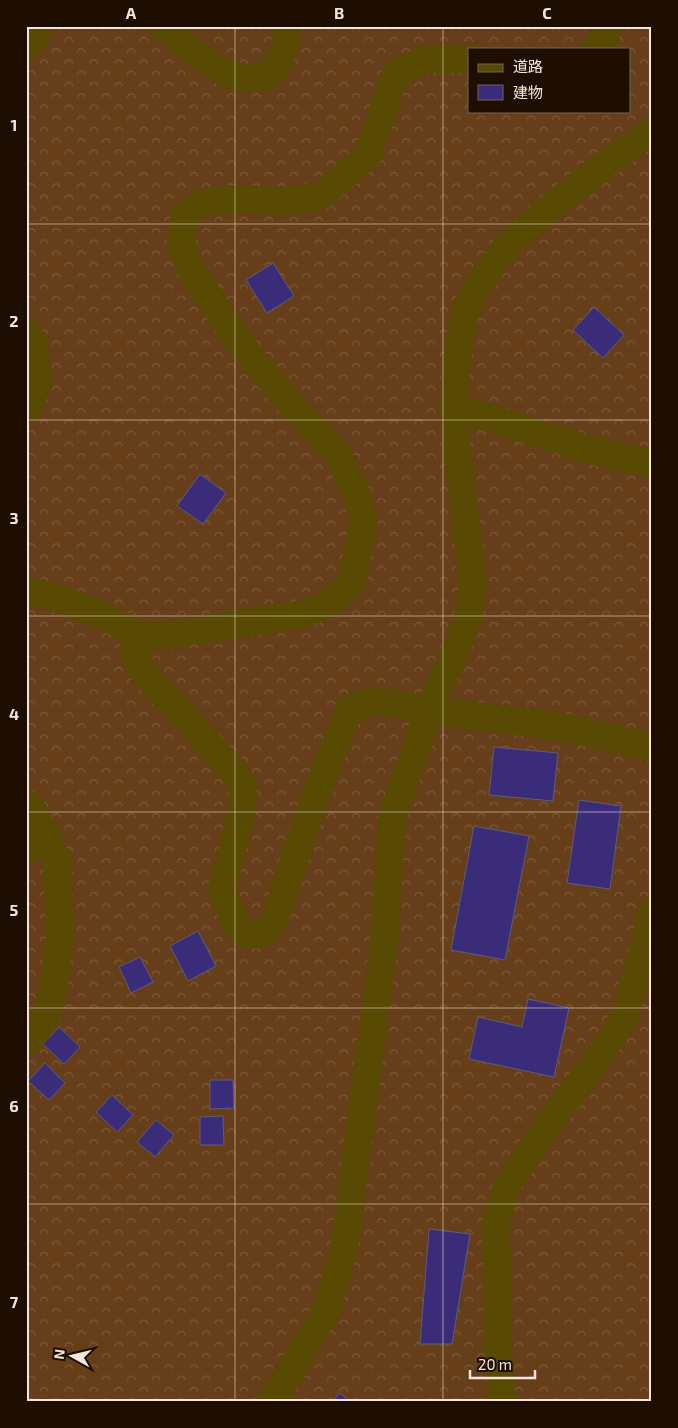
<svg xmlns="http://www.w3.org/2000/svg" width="678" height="1428" viewBox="0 0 678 1428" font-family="'Exo 2','Noto Sans JP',sans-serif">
<defs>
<pattern id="forest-crowns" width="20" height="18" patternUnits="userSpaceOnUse" patternTransform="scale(1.25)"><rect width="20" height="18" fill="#663e19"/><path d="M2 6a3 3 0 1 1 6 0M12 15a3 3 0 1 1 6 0" fill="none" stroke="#7c5a3a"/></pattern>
</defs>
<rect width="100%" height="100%" fill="#281606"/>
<path fill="url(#forest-crowns)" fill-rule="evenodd" d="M26 26H652V1402H26ZM469 49H629V111H469Z"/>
<g fill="#3b2c79" stroke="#5f5e77">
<polygon points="273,263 294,296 267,313 246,280"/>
<polygon points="594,307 624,335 603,358 573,330"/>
<polygon points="200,474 226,493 203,524 177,506"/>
<polygon points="494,747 558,753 553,801 489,795"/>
<polygon points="579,800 621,806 610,889 567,883"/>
<polygon points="474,826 529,836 505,960 451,950"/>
<polygon points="198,931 216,966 188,981 170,946"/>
<polygon points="140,957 153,982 131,993 119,967"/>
<polygon points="528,999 569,1008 554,1077 469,1059 478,1017 522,1027"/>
<polygon points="59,1027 80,1047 64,1064 43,1044"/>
<polygon points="45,1063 65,1083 49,1100 28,1081"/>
<polygon points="210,1080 233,1080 234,1108 210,1109"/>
<polygon points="112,1095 133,1115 117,1132 96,1112"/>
<polygon points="223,1116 224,1145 200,1145 200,1117"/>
<polygon points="156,1120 174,1135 155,1157 137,1142"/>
<polygon points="429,1229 470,1234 452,1344 420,1344"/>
<polygon points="339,1393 352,1402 333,1402"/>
</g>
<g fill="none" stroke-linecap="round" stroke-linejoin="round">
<g stroke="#594a03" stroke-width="28">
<path d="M163 26C183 43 224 81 251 78 257 77 264 75 270 74 282 57 287 48 287 26"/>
<polyline points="26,47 34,38 39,26"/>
<polyline points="594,49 604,38 608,26"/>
<polyline points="26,330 33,341 39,381 28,408 26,408"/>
<polyline points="452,406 587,449 652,464"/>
<polyline points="26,591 50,596 102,615 133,632 152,637 299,615 325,606 352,583 364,520 355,490 338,455 294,408 240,344 189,267 181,240 185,214 201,203 226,199 287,201 322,195 367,156 396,73 427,59 469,59"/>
<path d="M133 632 135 653 143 672 229 766 243 786 242 813 222 889 238 930C260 939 261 936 275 919L314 800 349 709 375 700 429 710 563 727 652 748"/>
<polyline points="26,804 32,809 46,836 57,859 60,941 52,995 45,1019 32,1037 26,1042"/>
<polyline points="26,851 46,836"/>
<polyline points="270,1402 290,1374 326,1310 344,1250 384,944 392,818 429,710 468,620 473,584 452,406 459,343 466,309 479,284 510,242 560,199 641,138 652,132"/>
<polyline points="502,1402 498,1347 496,1222 508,1183 548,1125 597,1059 624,1017 646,940 652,912"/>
</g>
</g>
<path fill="none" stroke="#f4e6dc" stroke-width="1" stroke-opacity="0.55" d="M235 26V1402M443 26V1402M26 224H652M26 420H652M26 616H652M26 812H652M26 1008H652M26 1204H652"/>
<rect width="678" height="1428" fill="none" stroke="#1e0d01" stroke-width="55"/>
<rect x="468" y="48" width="162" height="65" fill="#1e0d01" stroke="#746459"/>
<rect x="478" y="64" width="25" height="8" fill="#594a03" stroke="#746459"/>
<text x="513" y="72" font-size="15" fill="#f4e6dc">道路</text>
<rect x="478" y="85" width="25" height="15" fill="#3b2c79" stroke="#746459"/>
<text x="513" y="98" font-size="15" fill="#f4e6dc">建物</text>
<g transform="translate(72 1356) rotate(278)" stroke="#1e0d01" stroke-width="4" paint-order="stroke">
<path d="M0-4L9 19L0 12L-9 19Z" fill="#f4e6dc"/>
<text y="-8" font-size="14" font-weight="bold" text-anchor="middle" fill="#f4e6dc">N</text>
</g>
<path d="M470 1370v8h65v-8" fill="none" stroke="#f4e6dc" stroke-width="2.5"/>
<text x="478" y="1370" font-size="15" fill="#f4e6dc" stroke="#1e0d01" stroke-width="4" paint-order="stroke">20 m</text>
<rect x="28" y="28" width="622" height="1372" fill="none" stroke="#f4e6dc" stroke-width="2"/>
<g font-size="16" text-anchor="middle" font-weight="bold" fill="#f4e6dc">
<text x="131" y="19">A</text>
<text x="339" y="19">B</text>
<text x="547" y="19">C</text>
<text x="14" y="131">1</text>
<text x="14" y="327">2</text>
<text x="14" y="524">3</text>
<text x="14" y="720">4</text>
<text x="14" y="916">5</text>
<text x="14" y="1112">6</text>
<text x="14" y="1308">7</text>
</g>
</svg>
